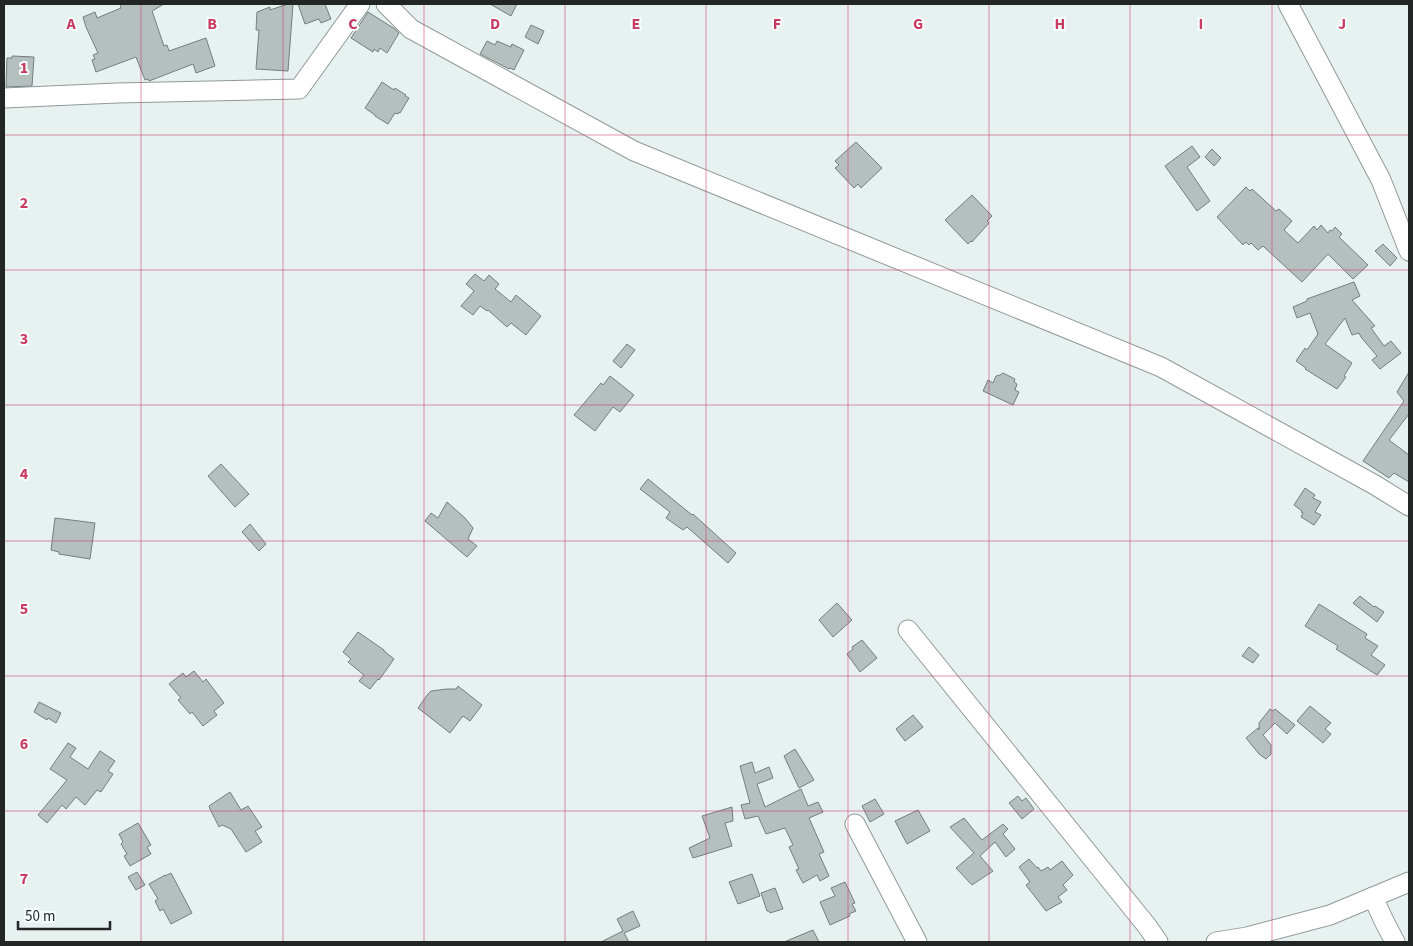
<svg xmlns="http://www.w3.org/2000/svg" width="1413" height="946" viewBox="0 0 1413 946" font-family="'Source Sans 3',sans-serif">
<rect width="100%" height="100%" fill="#e7f2f0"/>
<g fill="#b5bfbd" stroke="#747e7c">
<polygon points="120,4 164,4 152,11 164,46 167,45 169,51 206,38 215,66 196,73 193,64 149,81 148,79 145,80 136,57 96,72 92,60 95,59 93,55 98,53 86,27 83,17 95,12 97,18 121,8"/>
<polygon points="288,4 293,4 288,71 256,69 259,30 256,30 257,12 270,7 270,10"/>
<polygon points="298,4 325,4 331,19 321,23 319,19 305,24"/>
<polygon points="490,4 517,4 511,16"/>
<polygon points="368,12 395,29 399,33 387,53 380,48 378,52 374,49 373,52 351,38"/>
<polygon points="531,25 544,31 538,44 525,37"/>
<polygon points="487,41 495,45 497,41 511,47 512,44 524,50 514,70 510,68 509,69 480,54"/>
<polygon points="12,56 34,57 32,86 6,87 7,58 12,58"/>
<polygon points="382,82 394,90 395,88 406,95 405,96 409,98 400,113 399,112 398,114 395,113 388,124 375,116 375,115 365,108"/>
<polygon points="856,142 882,168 861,188 858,184 854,188 835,168 839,165 835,161"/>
<polygon points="1192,146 1200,157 1187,167 1210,201 1197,211 1165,166"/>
<polygon points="1212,149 1221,158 1214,166 1205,157"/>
<polygon points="1246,187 1250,191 1252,189 1276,211 1279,209 1292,221 1284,230 1298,243 1314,226 1317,230 1321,225 1328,233 1330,230 1332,231 1335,227 1342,234 1339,237 1368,265 1353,279 1328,254 1302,282 1263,246 1258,250 1251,243 1249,245 1246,242 1243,245 1217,217"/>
<polygon points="972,195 992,216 987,221 989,223 972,242 971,241 968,244 945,220"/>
<polygon points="1383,244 1397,258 1390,266 1375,251"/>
<polygon points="475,274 484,281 489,275 499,284 495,289 511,302 516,295 541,316 526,335 511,323 507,327 488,310 487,311 480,306 473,315 461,306 474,291 466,284"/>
<polygon points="1354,282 1360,296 1352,300 1375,326 1371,328 1384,346 1391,341 1401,353 1380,369 1372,360 1377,356 1361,337 1359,333 1352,335 1345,318 1325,344 1352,363 1344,376 1346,377 1337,389 1305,369 1306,368 1296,361 1305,348 1307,350 1318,334 1310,313 1297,318 1293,307 1307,301 1307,299"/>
<polygon points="627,344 635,350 621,368 613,361"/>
<polygon points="1409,372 1409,414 1389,440 1409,455 1409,482 1394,473 1389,478 1363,461 1404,401 1397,392"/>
<polygon points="1003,373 1015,379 1014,382 1017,384 1015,390 1019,392 1013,405 983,391 988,380 993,383 996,376 1000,375"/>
<polygon points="610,376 634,395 620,412 613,407 595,431 574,415 601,383 603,385"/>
<polygon points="221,464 249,494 235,507 208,476"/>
<polygon points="648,479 692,515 693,514 736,553 728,563 687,527 683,530 666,518 670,512 640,489"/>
<polygon points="1305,488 1315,495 1313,498 1321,502 1315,512 1321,515 1314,525 1301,517 1303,513 1301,512 1302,511 1294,505"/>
<polygon points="447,502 465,518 473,528 468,539 477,546 467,557 425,521 431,513 438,518"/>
<polygon points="55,518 95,523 90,559 59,554 59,552 51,550"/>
<polygon points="250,524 266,544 259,551 242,532"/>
<polygon points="1360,596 1374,607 1375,606 1384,612 1377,622 1353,603"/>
<polygon points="837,603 852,620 833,637 819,620"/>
<polygon points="1319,604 1367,634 1365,638 1378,646 1371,655 1385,665 1377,675 1336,649 1338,646 1305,626"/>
<polygon points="358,632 384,650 384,651 394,659 379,680 378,679 370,689 359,681 364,675 348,662 351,659 343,652"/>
<polygon points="862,640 877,658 860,672 847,654 853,649 852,647"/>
<polygon points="1249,647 1259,655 1253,663 1242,656"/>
<polygon points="194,671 203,682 206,679 224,703 214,711 217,715 203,726 192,712 190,714 178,700 181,698 169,684 183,673 186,677"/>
<polygon points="458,686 482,705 470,721 463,716 450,733 418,708 428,694 431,691 447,689 456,689"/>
<polygon points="39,702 61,713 56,723 48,718 47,720 34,712"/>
<polygon points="1310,706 1331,723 1325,729 1331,734 1323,743 1297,721"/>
<polygon points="1270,709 1273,711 1275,709 1295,725 1287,734 1275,723 1263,735 1271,745 1271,754 1266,759 1259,754 1246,738 1258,728 1259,730 1259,723"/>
<polygon points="913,715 923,727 905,741 896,729"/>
<polygon points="68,743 76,748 70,757 88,769 100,751 115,761 108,771 113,774 101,792 97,790 85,805 76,797 66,809 62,805 47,823 38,815 67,780 50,769"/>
<polygon points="795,749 814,780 799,788 784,756"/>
<polygon points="752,762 755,773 769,767 773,778 757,784 765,807 801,789 808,806 818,802 823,812 809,818 824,852 819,854 829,876 820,881 817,875 803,883 796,870 799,869 789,847 793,845 785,828 766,834 758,816 745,819 741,805 750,803 740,766"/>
<polygon points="230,792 241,810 248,806 262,827 255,831 262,842 246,852 231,829 222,825 219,827 210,809 209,806"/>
<polygon points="1018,796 1022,801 1026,798 1034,809 1022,819 1009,803"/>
<polygon points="875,799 884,814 870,822 862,806"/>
<polygon points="732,807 733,821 725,823 732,846 693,858 689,848 710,838 702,816"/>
<polygon points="918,810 930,831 907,844 895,821"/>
<polygon points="964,818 982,840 1003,824 1008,829 1003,834 1015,849 1006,857 995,842 980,856 993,871 972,885 956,868 974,853 950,827"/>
<polygon points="138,823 151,845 147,847 151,854 130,866 124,856 127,854 121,844 123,842 119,834"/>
<polygon points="1029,859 1037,868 1038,867 1041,871 1048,867 1050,870 1062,861 1073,875 1063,885 1067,890 1058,897 1062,902 1046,911 1026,885 1030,882 1019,867"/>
<polygon points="137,872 145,885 136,890 128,877"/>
<polygon points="171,873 192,913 171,924 163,909 160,911 155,901 158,899 149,884 165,875 165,876"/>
<polygon points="752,874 760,896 738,904 729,882"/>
<polygon points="845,882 855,903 852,904 856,911 849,914 850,916 830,925 820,902 835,896 831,888"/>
<polygon points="775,888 783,909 770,913 769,911 767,911 761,893"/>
<polygon points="633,911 640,926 624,933 629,942 601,942 623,931 617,919"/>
<polygon points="813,930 819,942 784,942"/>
</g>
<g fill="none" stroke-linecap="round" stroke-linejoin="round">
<g stroke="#909a98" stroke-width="21">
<g id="minor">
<polyline points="386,4 411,29 634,151 1161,367 1375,485 1409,506"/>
<polyline points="1288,4 1381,180 1409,251"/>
<polyline points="4,98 117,93 299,89 360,4"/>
<polyline points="908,630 1147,926 1158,942"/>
<polyline points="855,824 917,942"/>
<polyline points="1373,897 1384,921 1395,942"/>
<polyline points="1216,942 1247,937 1330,915 1409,882"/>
</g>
</g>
<use href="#minor" stroke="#fff" stroke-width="19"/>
</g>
<path fill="none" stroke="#ca3b62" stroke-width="1" stroke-opacity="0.55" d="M141 4V942M283 4V942M424 4V942M565 4V942M706 4V942M848 4V942M989 4V942M1130 4V942M1272 4V942M4 135H1409M4 270H1409M4 405H1409M4 541H1409M4 676H1409M4 811H1409"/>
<g font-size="16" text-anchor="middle" font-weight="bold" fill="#ca3b62" stroke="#f6fffd" stroke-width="4" stroke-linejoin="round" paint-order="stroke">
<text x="71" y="29">A</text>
<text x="212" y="29">B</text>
<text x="353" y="29">C</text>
<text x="495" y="29">D</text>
<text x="636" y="29">E</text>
<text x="777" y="29">F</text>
<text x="918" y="29">G</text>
<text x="1060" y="29">H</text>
<text x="1201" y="29">I</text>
<text x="1342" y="29">J</text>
<text x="24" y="73">1</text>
<text x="24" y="208">2</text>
<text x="24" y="344">3</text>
<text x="24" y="479">4</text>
<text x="24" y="614">5</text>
<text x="24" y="749">6</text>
<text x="24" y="884">7</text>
</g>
<rect width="1413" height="946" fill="none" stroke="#222625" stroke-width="10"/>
<path d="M18 921v8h92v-8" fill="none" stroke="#222625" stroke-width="2.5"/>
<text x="25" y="921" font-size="15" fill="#222625" stroke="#f6fffd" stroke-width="4" paint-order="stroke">50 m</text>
</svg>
